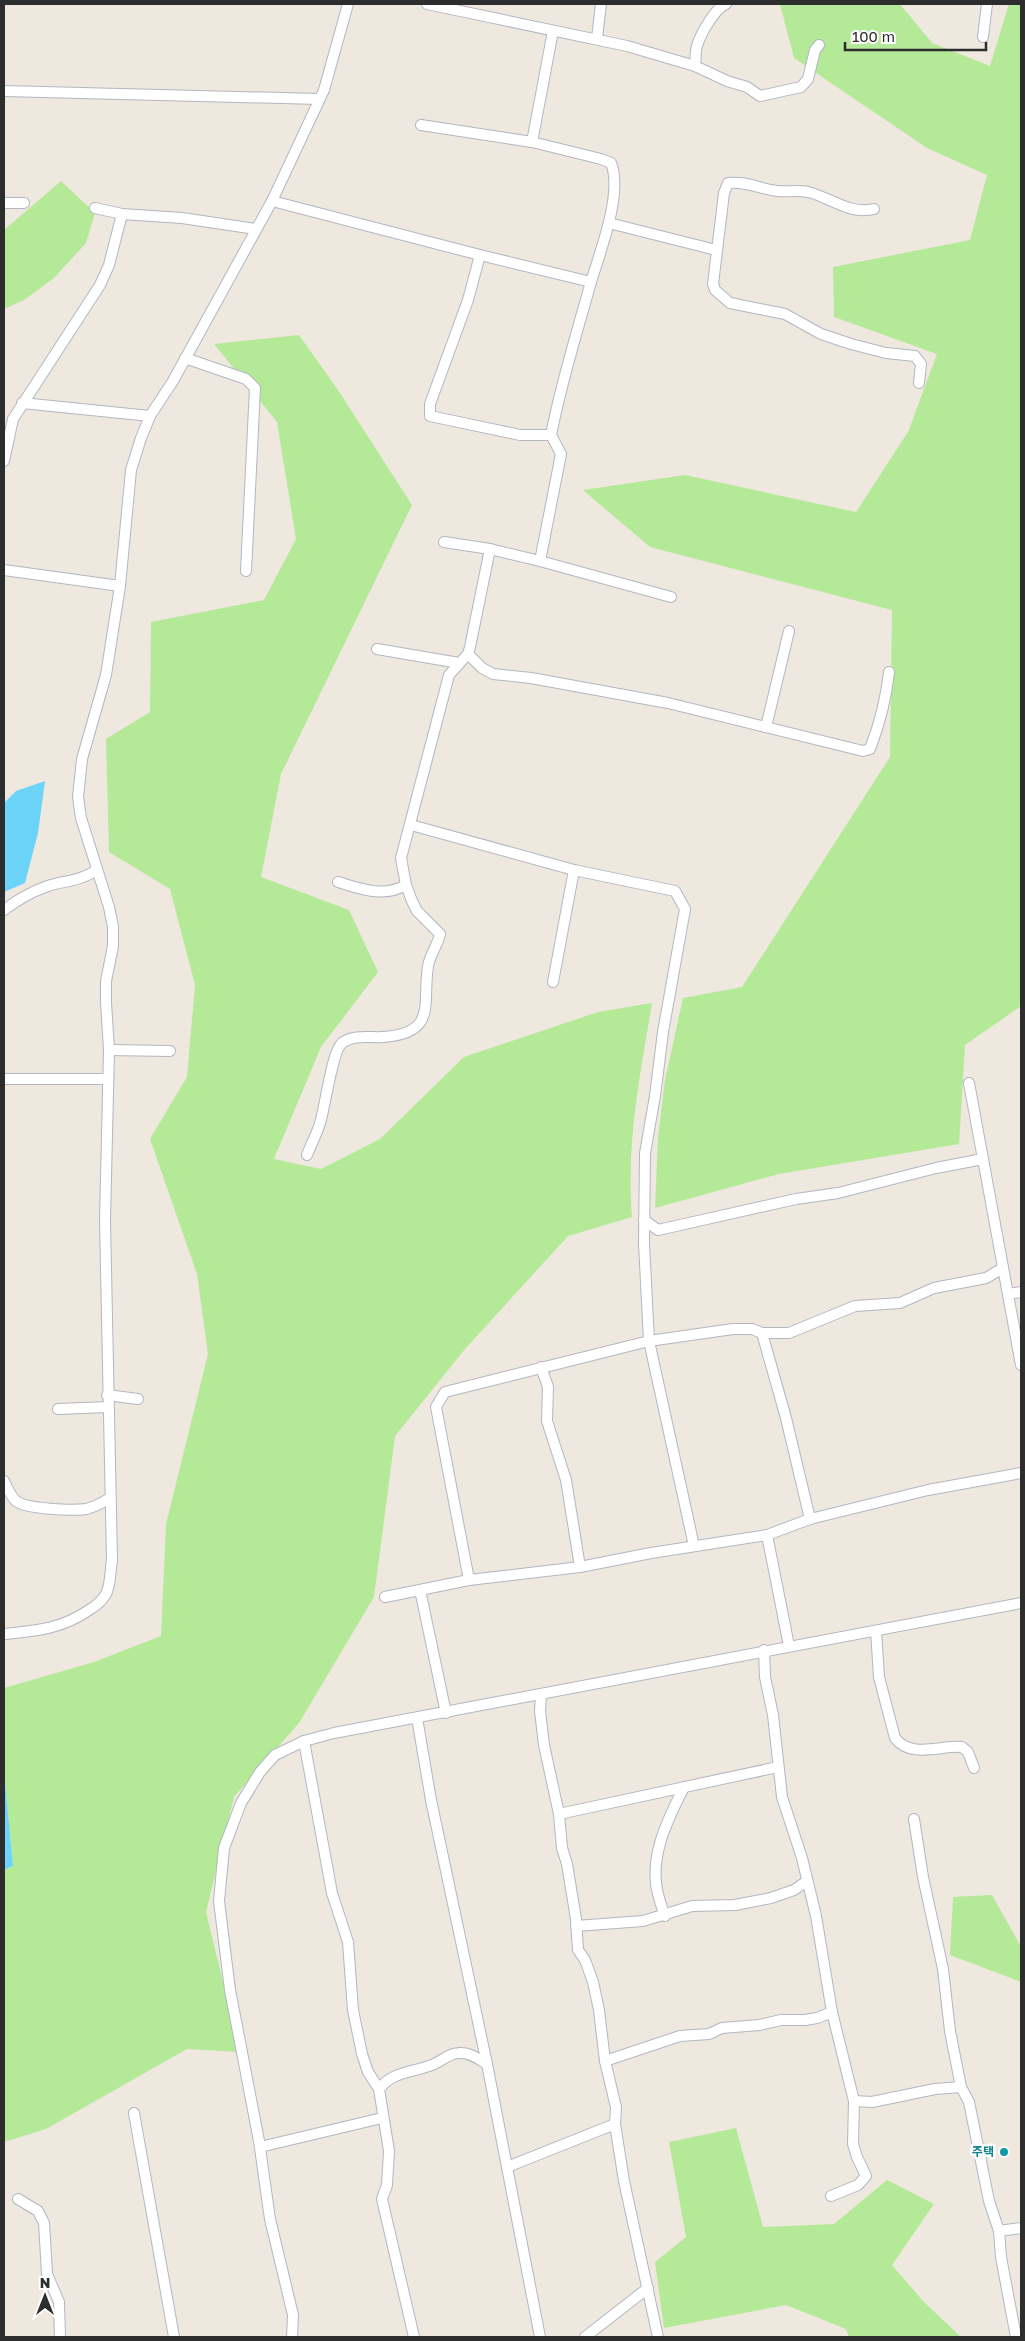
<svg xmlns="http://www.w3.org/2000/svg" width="1025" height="2341" viewBox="0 0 1025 2341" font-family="'Golos Text','Noto Sans KR',sans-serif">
<rect width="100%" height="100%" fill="#efe8df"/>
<g fill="#b4e998">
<polygon points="780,4 900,4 932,43 990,66 1009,4 1021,4 1021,1006 965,1045 959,1144 779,1174 655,1208 658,1138 665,1080 683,998 742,987 890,757 892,610 650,547 583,490 685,475 856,512 908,432 937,354 834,317 833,267 970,240 987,175 927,148 794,58"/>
<polygon points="61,181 95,213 86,243 54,278 24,300 4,309 4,230"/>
<path d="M299 335 338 390 412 505 281 774 261 877 349 910 378 972 321 1047 274 1159 321 1169 380 1139 464 1057 598 1012 652 1003C640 1075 626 1143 632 1217L568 1236 465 1349 395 1436 374 1597 299 1723 234 1797 206 1912 240 2052 187 2049 46 2129 4 2142V1870L13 1866 4 1772V1688L94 1662 161 1636 166 1524 208 1354 197 1274 150 1139 187 1077 195 985 170 889 109 852 106 739 150 712 151 622 264 600 296 539 277 422 214 344Z"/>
<polygon points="992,1895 1021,1947 1021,1982 950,1955 953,1897"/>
<polygon points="736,2128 763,2227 834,2224 887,2180 934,2204 892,2265 923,2301 961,2337 849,2337 846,2329 786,2305 664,2328 655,2262 686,2237 669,2142"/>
</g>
<g fill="#6cd4f8">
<polygon points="45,781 38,833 25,883 4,892 4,803 16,791"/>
<polygon points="4,1772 13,1866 4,1870"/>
</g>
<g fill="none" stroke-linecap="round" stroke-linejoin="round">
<g stroke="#b3b6c2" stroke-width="12">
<g id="street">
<polyline points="427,4 627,46 695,66 727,81 747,87 760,96 801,87 808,79 815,50 819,45"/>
<polyline points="983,37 987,4"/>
<polyline points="597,38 601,4"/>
<path d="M695 66C696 60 695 52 697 46 700 35 715 8 726 4"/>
<polyline points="4,91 319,99"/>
<path d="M421 125 532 142 601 159 611 163C623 193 600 252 591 282 577 332 561 383 551 435L561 454 540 561 490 549 444 542"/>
<polyline points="532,142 553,31"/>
<polyline points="272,201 480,255 591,282"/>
<polyline points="4,203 24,203"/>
<polyline points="95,208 122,214 182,218 256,229"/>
<path d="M874 209C849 215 832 198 808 192 798 190 787 192 777 191 760 189 746 181 728 183L724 193 713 284 715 290 730 303 785 314 821 334 851 344 886 353 915 356 921 364 919 383"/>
<polyline points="609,223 716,250"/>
<polyline points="480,255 468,300 430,404 430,416 520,435 551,435"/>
<polyline points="185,358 246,379 255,388 246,571"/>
<polyline points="22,403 150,416"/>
<polyline points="4,461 13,419 100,285 109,265 122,214"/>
<polyline points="540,561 671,597"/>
<polyline points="4,570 120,586"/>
<polyline points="377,649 459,663"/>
<path d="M468 654 482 668 493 674 531 678 668 703 863 751 870 749C880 723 886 700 889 672"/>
<polyline points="766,727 789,631"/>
<polyline points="411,825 574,870 675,891 685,909 663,1032 655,1096 645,1153 644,1244 649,1341 694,1546"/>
<path d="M338 882C361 889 383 898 406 885"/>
<path d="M4 910C16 901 31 892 45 887 65 880 78 882 97 870"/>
<polyline points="553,982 574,870"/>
<polyline points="109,1050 170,1051"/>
<polyline points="4,1079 108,1079"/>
<polyline points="969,1083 1021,1365"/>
<path d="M307 1155C311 1144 317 1134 320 1123 325 1108 332 1051 342 1043 354 1034 370 1038 383 1037 438 1033 422 1004 428 966 430 954 438 945 440 934L417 911 412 901 406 885 401 858 449 675 468 654 470 647 490 549"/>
<polyline points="644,1220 658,1230 796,1199 838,1193 936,1168 983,1159"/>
<polyline points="1008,1294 1021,1292"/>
<polyline points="762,1333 789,1333 855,1306 900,1303 934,1288 986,1278 1003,1268"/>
<polyline points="541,1367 548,1387 547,1421 566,1480 580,1567"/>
<polyline points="107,1395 138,1399"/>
<polyline points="58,1409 108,1407"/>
<path d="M4 1481C7 1487 11 1497 16 1501 26 1509 73 1511 86 1509 95 1507 102 1503 110 1498"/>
<polyline points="767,1535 789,1646"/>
<polyline points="469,1580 436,1407 445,1392 649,1341 733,1329 752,1329 762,1333 786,1418 810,1519"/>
<polyline points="420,1590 446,1713"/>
<polyline points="385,1597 469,1580 580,1567 651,1553 767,1535 810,1519 928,1490 1021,1473"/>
<path d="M876 1631 879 1677 895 1738C911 1759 941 1745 962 1747L968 1752 974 1768"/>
<path d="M4 1634C35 1631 62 1629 89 1610 96 1606 102 1601 106 1594 111 1584 110 1571 112 1560L105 1220 109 1050 106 1002V981L113 946V927L109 907 81 818 78 797 82 759 106 675 120 586 131 470 141 438 150 416 173 381 272 201 324 90 348 4"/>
<polyline points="764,1650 765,1677 773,1715 782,1797 802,1858 816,1916 832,2012 854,2101 853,2144 857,2157 866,2176 858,2185 831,2196"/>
<polyline points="541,1695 540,1711 544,1745 559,1814 562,1848 567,1864 576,1919 578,1950 585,1960 593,1982 599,2010 605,2061 616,2107 615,2124 624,2181 658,2337"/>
<polyline points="417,1718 431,1800 487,2064 540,2337"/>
<polyline points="304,1741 332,1893 348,1942 353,2010 362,2054 368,2072 379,2089 389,2151 387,2185 382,2199 414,2337"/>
<polyline points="559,1814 778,1767"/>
<polyline points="914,1819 923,1877 943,1969 950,2031 961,2087"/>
<path d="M665 1916C662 1908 659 1899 657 1890 650 1854 668 1819 684 1787"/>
<polyline points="576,1926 643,1921 692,1906 735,1905 771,1898 794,1890 807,1881"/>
<polyline points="605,2061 680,2036 709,2034 722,2028 759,2025 781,2020 805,2020 817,2018 832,2012"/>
<path d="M379 2089C394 2070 414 2073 434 2064 442 2061 449 2053 459 2053 469 2052 479 2059 487 2064"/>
<polyline points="854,2101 872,2102 935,2089 961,2087 969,2102 989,2201 999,2231 1001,2257 1016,2337"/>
<polyline points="134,2113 174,2337"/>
<polyline points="260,2147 382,2118"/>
<polyline points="507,2167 615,2124"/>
<polyline points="18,2199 38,2211 44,2223 47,2274 59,2302 60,2337"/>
<polyline points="999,2231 1021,2228"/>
<polyline points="292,2337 293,2315 270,2219 259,2141 230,1990 219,1901 224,1848 241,1803 260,1772 275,1755 304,1741 334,1733 1021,1603"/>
<polyline points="585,2337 648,2288"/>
</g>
</g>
<use href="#street" stroke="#fff" stroke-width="10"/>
</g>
<circle fill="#0f9aa8" stroke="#fff" stroke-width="2" cx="1004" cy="2152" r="5"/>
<g text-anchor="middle" stroke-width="5" stroke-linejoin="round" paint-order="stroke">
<g font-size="12" font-weight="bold" fill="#0d838f" stroke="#fff" text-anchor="end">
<text x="994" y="2156">주택</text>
</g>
</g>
<rect width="1025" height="2341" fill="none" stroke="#2d2d2d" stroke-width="10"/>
<g transform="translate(45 2296)" stroke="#ffffff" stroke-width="4" paint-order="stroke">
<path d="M0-4L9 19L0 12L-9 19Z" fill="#2d2d2d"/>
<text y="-8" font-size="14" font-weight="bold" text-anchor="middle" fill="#2d2d2d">N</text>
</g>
<path d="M845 42v8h141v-8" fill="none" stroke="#2d2d2d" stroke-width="2.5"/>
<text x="852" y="42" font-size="15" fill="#2d2d2d" stroke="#ffffff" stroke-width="4" paint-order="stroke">100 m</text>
</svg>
